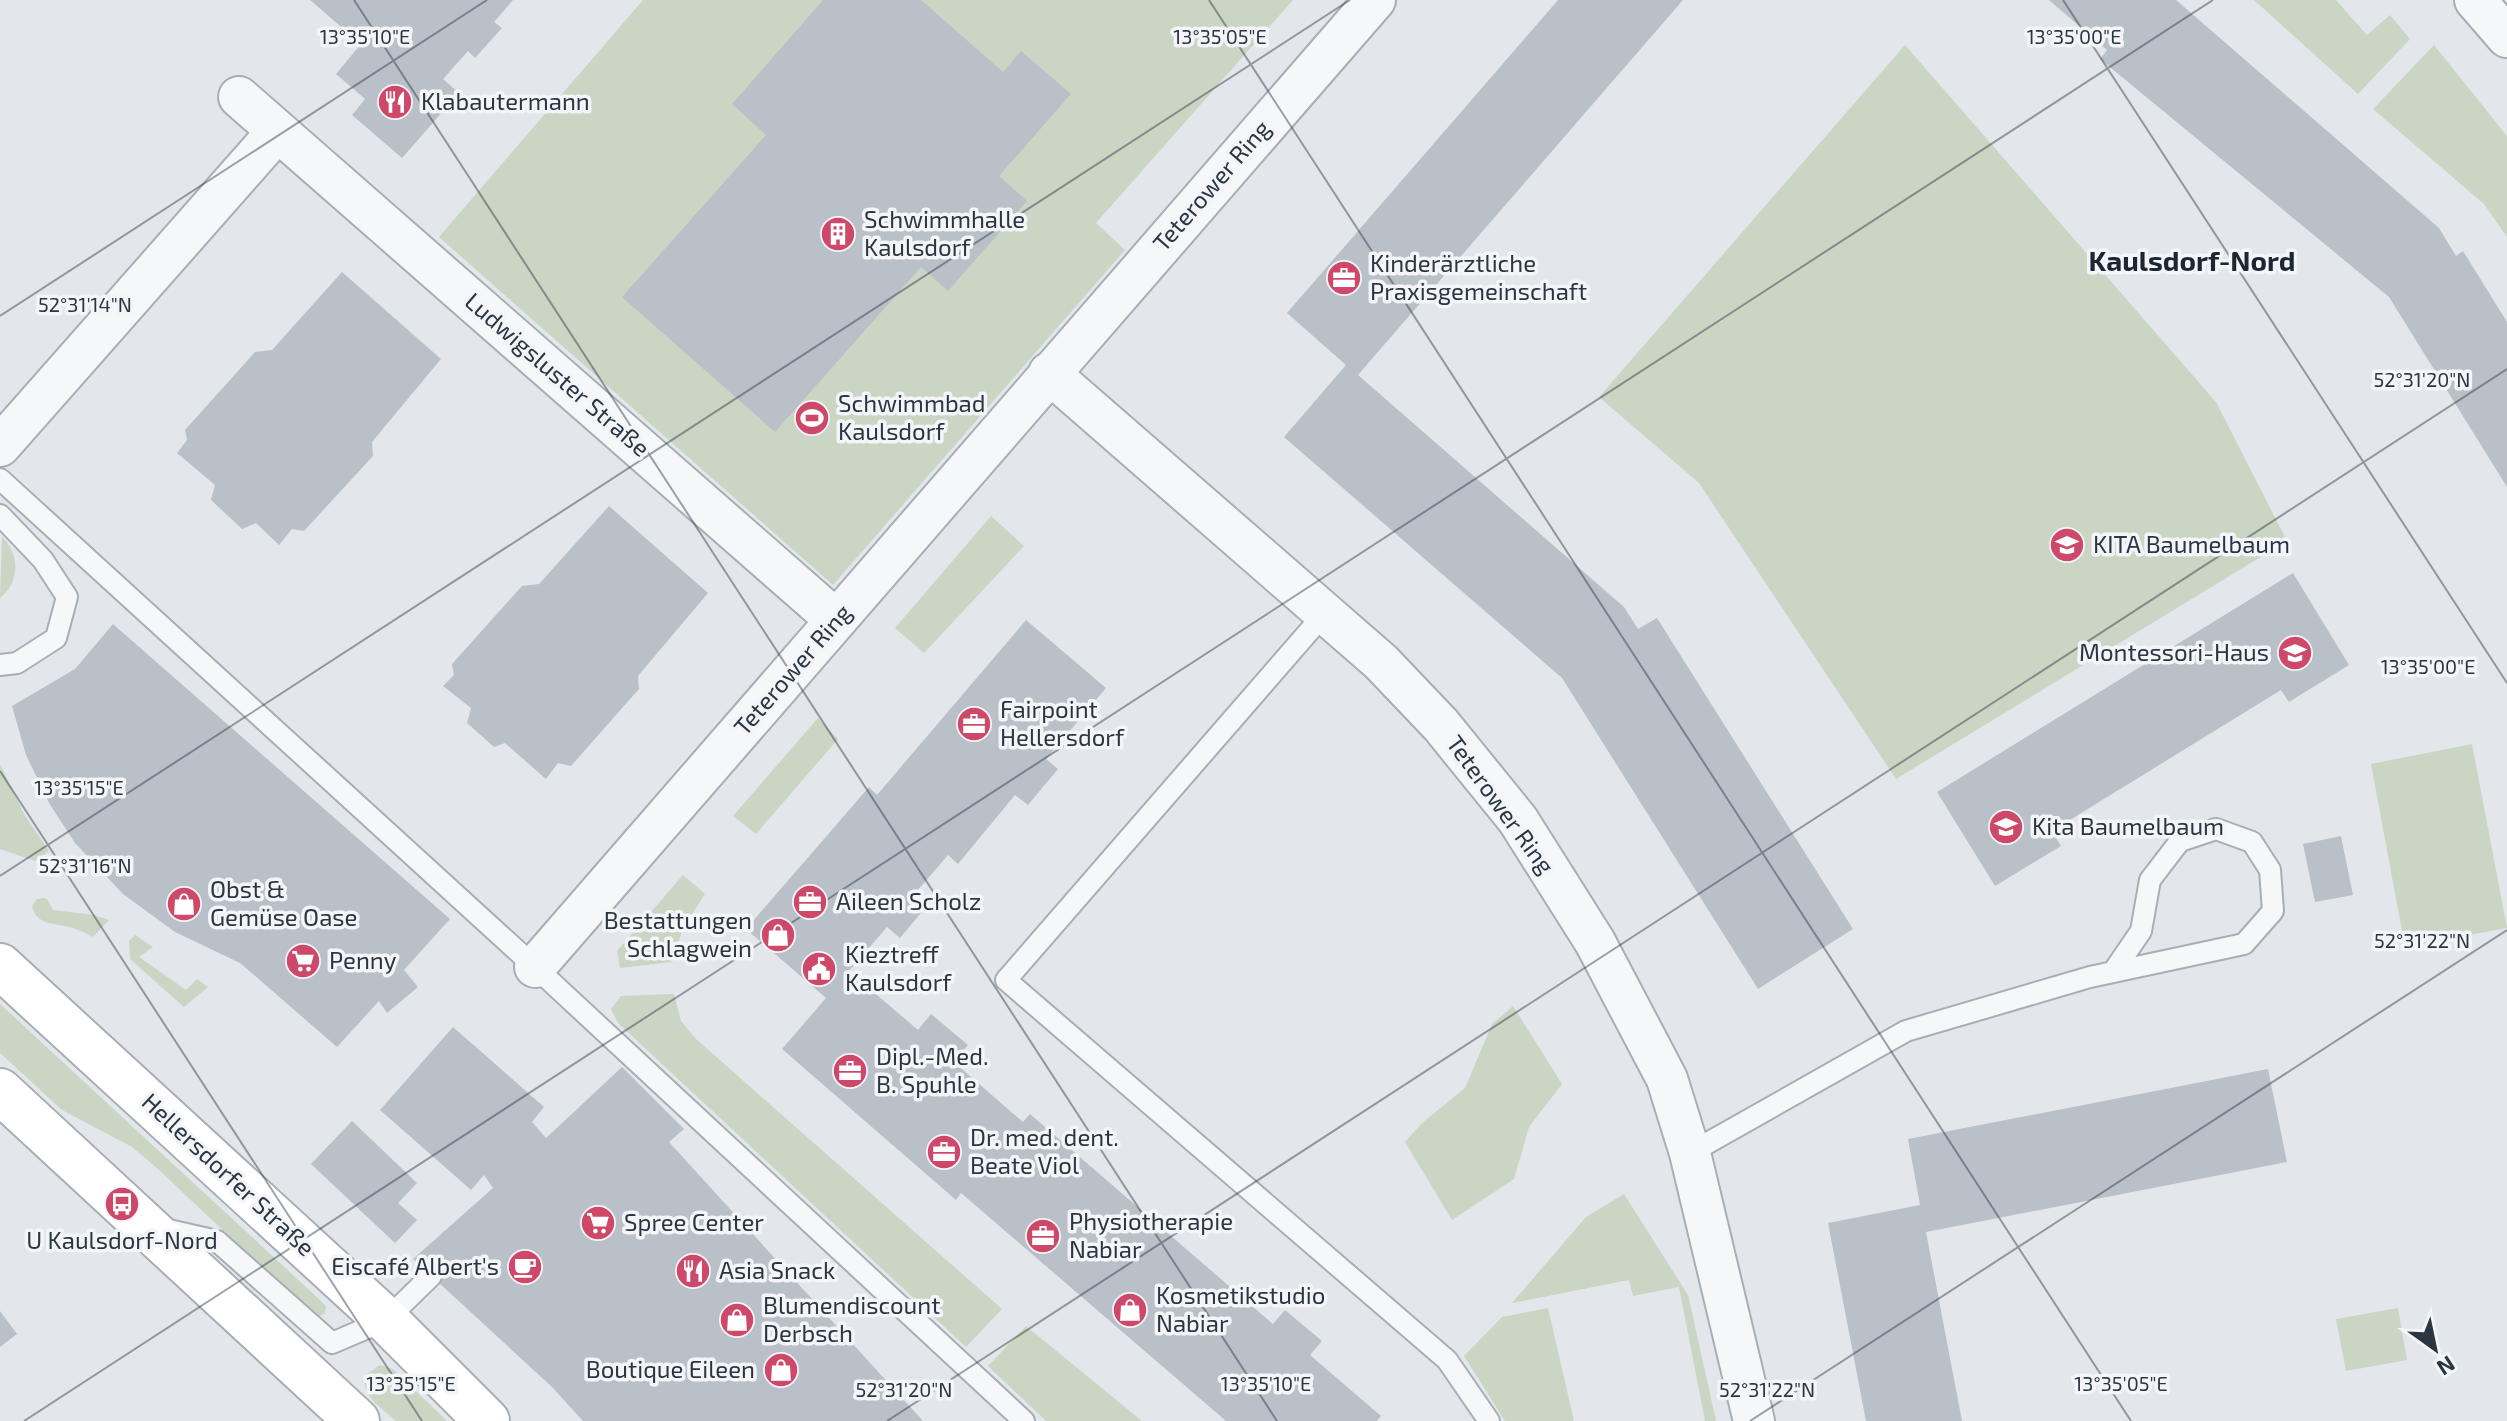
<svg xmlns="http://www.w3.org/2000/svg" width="2507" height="1421" viewBox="0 0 2507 1421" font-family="'Exo 2',sans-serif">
<rect width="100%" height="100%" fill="#e3e7eb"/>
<g fill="#cad5c4">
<polygon points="643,0 1293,0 1096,223 1125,250 833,585 439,237"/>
<polygon points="2254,0 2336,0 2367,35 2390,15 2410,39 2358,94"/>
<polygon points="1905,45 2216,402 2287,541 1896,779 1699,483 1599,397"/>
<polygon points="2434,45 2507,136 2507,237 2484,204 2373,109"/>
<polygon points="991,516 1024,546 924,653 895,628"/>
<path d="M2 537C20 554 20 582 0 598Z"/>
<polygon points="818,718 838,739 756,834 733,816"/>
<polygon points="2472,744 2507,928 2405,947 2371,764"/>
<polygon points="0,764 24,814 49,851 35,861 0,849"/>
<polygon points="683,875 705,894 683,928 672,962 620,968 617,951"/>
<path d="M43 898 47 899 53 910 94 915 109 920 93 937C86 933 77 929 69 927 54 923 36 925 32 906L37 899Z"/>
<polygon points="135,935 153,947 139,957 186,990 197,979 208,987 184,1007 130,959 129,941"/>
<polygon points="674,994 681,1021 696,1039 1002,1309 966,1347 618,1023 611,1009 621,996"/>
<polygon points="0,1004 321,1301 326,1306 325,1313 320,1316 305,1308 158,1169 132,1147 62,1110 0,1053"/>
<polygon points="1513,1006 1562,1084 1529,1127 1514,1179 1452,1220 1405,1142 1422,1123 1465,1088 1492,1024"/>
<polygon points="1624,1194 1688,1295 1716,1421 1705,1421 1679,1287 1633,1296 1629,1280 1512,1303 1586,1217"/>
<polygon points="1548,1308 1574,1421 1505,1421 1464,1356 1502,1317"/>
<polygon points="2398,1308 2407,1360 2346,1371 2336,1319"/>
<polygon points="1026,1326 1142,1421 1046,1421 988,1366"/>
<path d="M380 1365 393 1369 447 1421H396C382 1408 358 1394 367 1374Z"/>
</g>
<g fill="#bac0c8">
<polygon points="310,0 513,0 494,22 502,28 475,58 468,51 443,79 459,93 402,158 352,115 365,99 336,74 361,44"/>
<polygon points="823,0 921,0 1003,72 1021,51 1071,94 999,176 1027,201 948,291 921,267 775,432 622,297 766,135 732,104"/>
<polygon points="1558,0 1683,0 1358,375 1624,607 1638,629 1657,618 1853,929 1758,989 1562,678 1284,437 1346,365 1287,313"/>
<polygon points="2049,0 2176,0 2439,228 2456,256 2463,251 2507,322 2507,487 2389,297 2100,59 2107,50"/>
<polygon points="342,272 441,359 372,442 373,456 304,531 292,529 279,545 256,523 242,529 211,500 215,485 177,453 187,440 185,430 255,352 272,350"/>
<polygon points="609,506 708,593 638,676 639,689 571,766 558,763 546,779 505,743 494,747 467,723 471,708 443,686 454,675 452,664 522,586 539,584"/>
<polygon points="2293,573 2349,665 2289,702 2281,690 2052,831 2061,846 1995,886 1937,792"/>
<polygon points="1026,620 1106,688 1046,759 1058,769 1028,805 1015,795 958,864 948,855 918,890 931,901 900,938 887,927 849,971 918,1030 931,1014 968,1045 954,1062 1023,1122 1030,1114 1273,1324 1285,1310 1322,1341 1310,1355 1381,1416 1377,1421 1226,1421 961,1193 956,1200 782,1049 826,998 746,929 869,787 877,795"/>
<polygon points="113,624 450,919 404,970 418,987 387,1013 379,1001 337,1047 240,963 175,932 123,894 75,843 49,803 26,755 12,706 75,669"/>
<polygon points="2341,836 2353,895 2315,902 2303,844"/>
<polygon points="453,1027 544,1107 532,1122 546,1138 622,1067 684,1129 669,1142 923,1421 583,1421 552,1387 413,1259 493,1188 484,1175 471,1190 380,1110"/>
<polygon points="2268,1069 2287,1162 1926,1232 1962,1421 1866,1421 1828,1223 1920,1205 1908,1139"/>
<polygon points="352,1121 417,1183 398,1203 417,1220 395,1243 311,1164"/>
<polygon points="0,1311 17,1334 0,1347"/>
</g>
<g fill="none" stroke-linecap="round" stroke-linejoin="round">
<g stroke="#a8aeb5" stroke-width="24">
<g id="service">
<polyline points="0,479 535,967 1024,1421"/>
<polyline points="0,515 43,560 67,597 56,638 17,663 0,665"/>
<polyline points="1325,613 1006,980 1447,1360 1489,1421"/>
<polyline points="1690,1153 1906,1031 2090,977 2244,944 2273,911 2270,870 2252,842 2216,829 2180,841 2150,880 2141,931 2113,972"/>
<polyline points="160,1228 217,1241 332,1343 386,1320 431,1276"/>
</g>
</g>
<g stroke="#a8aeb5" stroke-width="44">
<g id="minor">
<polyline points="2475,0 2507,37"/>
<polyline points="239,97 836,620"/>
<polyline points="1049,373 1381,662 1441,725 1518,820 1595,942 1667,1079 1690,1153 1754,1421"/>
<polyline points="0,446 277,132"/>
<polyline points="535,967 1375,0"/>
</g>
</g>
<g stroke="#a8aeb5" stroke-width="48">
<g id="secondary">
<polyline points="0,966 386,1320 487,1421"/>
<polyline points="0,1091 357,1421"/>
</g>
</g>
<use href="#service" stroke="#f6f7f9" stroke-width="20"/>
<use href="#minor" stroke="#f6f7f9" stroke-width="40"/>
<use href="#secondary" stroke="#fff" stroke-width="44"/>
</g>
<path fill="none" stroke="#2b3643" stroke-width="2" stroke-opacity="0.45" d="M354 0 1277 1421M1209 0 2131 1421M2063 0 2507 683M0 316 487 0M0 771 422 1421M0 876 1350 0M24 1421 2213 0M887 1421 2507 369M1750 1421 2507 930"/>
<defs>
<g id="restaurant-disc" transform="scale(1.8)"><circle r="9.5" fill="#ce4969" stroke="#f3f5f8"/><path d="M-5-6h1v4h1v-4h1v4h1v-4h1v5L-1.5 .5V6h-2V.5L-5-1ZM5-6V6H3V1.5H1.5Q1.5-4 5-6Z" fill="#fff"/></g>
<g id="building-disc" transform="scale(1.8)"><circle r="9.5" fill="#ce4969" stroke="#f3f5f8"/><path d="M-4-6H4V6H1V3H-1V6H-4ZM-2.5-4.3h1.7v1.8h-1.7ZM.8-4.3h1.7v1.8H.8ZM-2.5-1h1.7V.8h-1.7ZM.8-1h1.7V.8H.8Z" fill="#fff"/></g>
<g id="office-disc" transform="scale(1.8)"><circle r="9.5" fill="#ce4969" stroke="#f3f5f8"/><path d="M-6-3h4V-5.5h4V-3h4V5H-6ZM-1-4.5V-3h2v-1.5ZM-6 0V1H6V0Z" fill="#fff"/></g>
<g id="stadium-disc" transform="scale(1.8)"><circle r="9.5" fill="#ce4969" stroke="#f3f5f8"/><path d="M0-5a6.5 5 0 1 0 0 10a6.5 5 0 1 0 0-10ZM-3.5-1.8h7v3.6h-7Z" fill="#fff"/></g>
<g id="school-disc" transform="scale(1.8)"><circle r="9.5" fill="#ce4969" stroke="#f3f5f8"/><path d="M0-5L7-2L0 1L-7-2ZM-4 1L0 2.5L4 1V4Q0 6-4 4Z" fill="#fff"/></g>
<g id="shop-disc" transform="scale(1.8)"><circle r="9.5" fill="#ce4969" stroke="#f3f5f8"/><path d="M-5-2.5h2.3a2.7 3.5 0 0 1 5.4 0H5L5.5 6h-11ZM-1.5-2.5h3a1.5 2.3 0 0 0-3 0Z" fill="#fff"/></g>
<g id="supermarket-disc" transform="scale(1.8)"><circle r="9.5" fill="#ce4969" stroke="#f3f5f8"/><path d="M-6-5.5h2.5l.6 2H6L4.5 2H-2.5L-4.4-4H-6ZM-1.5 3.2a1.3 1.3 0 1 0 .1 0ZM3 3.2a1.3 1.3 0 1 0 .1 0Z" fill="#fff"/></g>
<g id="civic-disc" transform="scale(1.8)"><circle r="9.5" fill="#ce4969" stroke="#f3f5f8"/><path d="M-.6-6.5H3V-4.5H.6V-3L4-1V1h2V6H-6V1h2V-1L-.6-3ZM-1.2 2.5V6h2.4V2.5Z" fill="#fff"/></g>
<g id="bus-disc" transform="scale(1.8)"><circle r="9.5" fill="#ce4969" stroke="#f3f5f8"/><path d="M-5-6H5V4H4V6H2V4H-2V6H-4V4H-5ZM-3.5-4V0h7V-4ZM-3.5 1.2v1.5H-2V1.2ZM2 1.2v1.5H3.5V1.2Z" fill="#fff"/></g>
<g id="cafe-disc" transform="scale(1.8)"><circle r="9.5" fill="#ce4969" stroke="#f3f5f8"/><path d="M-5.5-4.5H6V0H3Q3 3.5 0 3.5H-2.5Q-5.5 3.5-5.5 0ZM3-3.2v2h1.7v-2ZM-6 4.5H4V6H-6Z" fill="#fff"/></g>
</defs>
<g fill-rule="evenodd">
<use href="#restaurant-disc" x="395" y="102"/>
<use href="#building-disc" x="838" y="234"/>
<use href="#office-disc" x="1344" y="278"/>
<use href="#stadium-disc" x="812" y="418"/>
<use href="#school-disc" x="2067" y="545"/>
<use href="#school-disc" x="2295" y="653"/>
<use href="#office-disc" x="974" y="724"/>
<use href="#school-disc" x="2006" y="827"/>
<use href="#office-disc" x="810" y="902"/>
<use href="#shop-disc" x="184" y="904"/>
<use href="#shop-disc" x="778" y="935"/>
<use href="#supermarket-disc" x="303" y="961"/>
<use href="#civic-disc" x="819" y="969"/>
<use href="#office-disc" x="850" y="1071"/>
<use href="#office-disc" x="944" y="1152"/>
<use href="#bus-disc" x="122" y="1204"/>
<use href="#supermarket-disc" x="598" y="1223"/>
<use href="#office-disc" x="1043" y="1236"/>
<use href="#cafe-disc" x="525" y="1267"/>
<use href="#restaurant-disc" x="693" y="1271"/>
<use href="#shop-disc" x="1130" y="1310"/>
<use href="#shop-disc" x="737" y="1320"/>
<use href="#shop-disc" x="781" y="1370"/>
</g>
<g text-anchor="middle" stroke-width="7" stroke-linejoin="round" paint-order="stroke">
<g font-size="24" fill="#2b3643" stroke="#f3f5f8" text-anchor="start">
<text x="421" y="110">Klabautermann</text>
<text x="864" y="228">Schwimmhalle<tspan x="864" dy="28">Kaulsdorf</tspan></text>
<text x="1370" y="272">Kinderärztliche<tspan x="1370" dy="28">Praxisgemeinschaft</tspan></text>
<text x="838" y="412">Schwimmbad<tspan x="838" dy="28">Kaulsdorf</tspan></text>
<text x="2093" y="553">KITA Baumelbaum</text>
<text x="2269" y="661" text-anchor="end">Montessori-Haus</text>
<text x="1000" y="718">Fairpoint<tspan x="1000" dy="28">Hellersdorf</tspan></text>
<text x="2032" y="835">Kita Baumelbaum</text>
<text x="210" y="898">Obst &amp;<tspan x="210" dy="28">Gemüse Oase</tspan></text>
<text x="836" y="910">Aileen Scholz</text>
<text x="752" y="929" text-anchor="end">Bestattungen<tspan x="752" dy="28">Schlagwein</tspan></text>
<text x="845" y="963">Kieztreff<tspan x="845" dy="28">Kaulsdorf</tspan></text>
<text x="329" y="969">Penny</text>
<text x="876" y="1065">Dipl.-Med.<tspan x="876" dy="28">B. Spuhle</tspan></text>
<text x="970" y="1146">Dr. med. dent.<tspan x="970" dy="28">Beate Viol</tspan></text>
<text x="1069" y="1230">Physiotherapie<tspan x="1069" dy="28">Nabiar</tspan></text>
<text x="624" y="1231">Spree Center</text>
<text x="122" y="1249" text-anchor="middle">U Kaulsdorf-Nord</text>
<text x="499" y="1275" text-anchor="end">Eiscafé Albert's</text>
<text x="719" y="1279">Asia Snack</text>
<text x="1156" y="1304">Kosmetikstudio<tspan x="1156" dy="28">Nabiar</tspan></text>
<text x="763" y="1314">Blumendiscount<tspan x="763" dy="28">Derbsch</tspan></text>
<text x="755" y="1378" text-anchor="end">Boutique Eileen</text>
</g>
<g font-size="24" fill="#2b3643" stroke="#f3f5f8">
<text transform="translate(1212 186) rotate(-49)" y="8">Teterower Ring</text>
<text transform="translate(557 375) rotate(41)" y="8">Ludwigsluster Straße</text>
<text transform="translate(793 670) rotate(-49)" y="8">Teterower Ring</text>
<text transform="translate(1500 805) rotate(54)" y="8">Teterower Ring</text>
<text transform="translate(228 1175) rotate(43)" y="8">Hellersdorfer Straße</text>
</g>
<g font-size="28" font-weight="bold" fill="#1d2734" stroke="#f3f5f8">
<text x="2192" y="271">Kaulsdorf-Nord</text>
</g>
</g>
<g font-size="20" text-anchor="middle" fill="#2b3643" stroke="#f3f5f8" stroke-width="7" stroke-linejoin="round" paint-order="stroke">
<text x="365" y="44">13°35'10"E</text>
<text x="1220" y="44">13°35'05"E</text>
<text x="2074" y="44">13°35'00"E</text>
<text x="85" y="312">52°31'14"N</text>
<text x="2422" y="387">52°31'20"N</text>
<text x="2428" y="674">13°35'00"E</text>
<text x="79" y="795">13°35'15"E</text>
<text x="85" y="873">52°31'16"N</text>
<text x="2422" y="948">52°31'22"N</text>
<text x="411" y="1391">13°35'15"E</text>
<text x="1266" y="1391">13°35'10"E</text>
<text x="2121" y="1391">13°35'05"E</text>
<text x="904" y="1397">52°31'20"N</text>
<text x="1767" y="1397">52°31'22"N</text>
</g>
<g transform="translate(2435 1349) rotate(147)" stroke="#f3f5f8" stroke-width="6" paint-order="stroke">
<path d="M0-6L14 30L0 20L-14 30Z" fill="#2b3643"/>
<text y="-12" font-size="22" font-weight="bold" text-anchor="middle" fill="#2b3643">N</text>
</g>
</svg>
